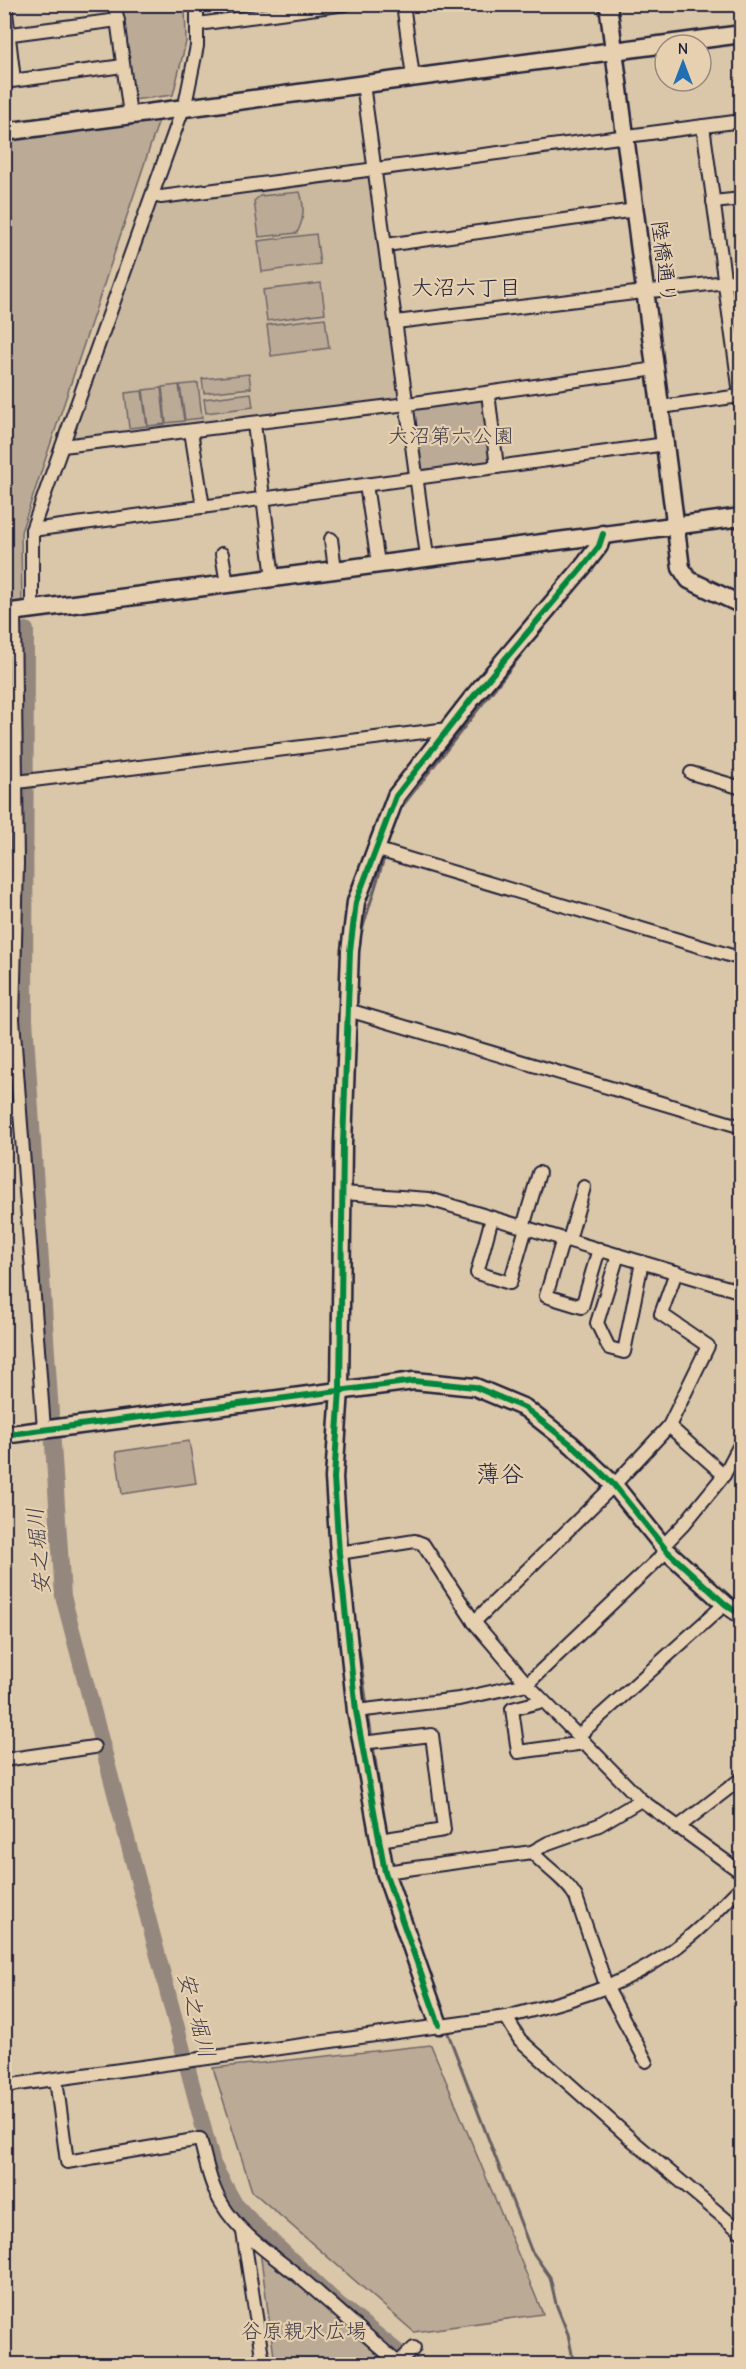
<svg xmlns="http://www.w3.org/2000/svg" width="746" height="2369" viewBox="0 0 746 2369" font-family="'Comic Neue','Klee One',sans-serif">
<rect width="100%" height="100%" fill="#dac6a8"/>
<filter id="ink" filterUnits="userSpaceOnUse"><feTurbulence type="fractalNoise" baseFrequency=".0167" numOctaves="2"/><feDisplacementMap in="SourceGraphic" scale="12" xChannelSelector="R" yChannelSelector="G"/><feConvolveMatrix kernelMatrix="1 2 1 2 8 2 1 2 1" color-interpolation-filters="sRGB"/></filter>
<g filter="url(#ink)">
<g fill="#cab89f">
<polygon points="368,175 371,177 400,398 398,401 63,446 156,203"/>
<polygon points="4,625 10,625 12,855 4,858"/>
</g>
<g fill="#bbaa96" stroke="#6e6668" stroke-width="1.5">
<polygon points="119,5 185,5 186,42 173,95 133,100"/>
<polygon points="159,120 21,532 22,606 4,608 4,140"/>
<path d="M300 192C305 208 304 219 297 233L259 237 254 201 260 196Z"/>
<polygon points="316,234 320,264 262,272 258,241"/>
<polygon points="321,283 325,313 267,321 263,290"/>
<polygon points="325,318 329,348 271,356 267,325"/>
<polygon points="249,374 251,388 204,393 202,379"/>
<polygon points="198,383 202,418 185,420 180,385"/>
<polygon points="179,385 184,421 166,423 162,387"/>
<polygon points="161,388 165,424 148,426 143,390"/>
<polygon points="142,391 147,426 129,428 125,393"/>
<polygon points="251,393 253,407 206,413 204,399"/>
<polygon points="483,399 492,464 419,474 411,408"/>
<polygon points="189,1441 196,1483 122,1494 116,1452"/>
<polygon points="431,2045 543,2314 414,2332 252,2191 213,2068"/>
<polygon points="260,2251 394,2364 275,2364"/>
</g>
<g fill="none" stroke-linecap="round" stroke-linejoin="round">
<g stroke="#665f63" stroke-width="3">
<polyline points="400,809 542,628"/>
<polyline points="386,848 392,829"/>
<polyline points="359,940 385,855"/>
<polyline points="355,1621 367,1706"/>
<polyline points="368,1713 372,1739"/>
<polyline points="373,1745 383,1813"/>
<polyline points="446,2028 531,2250 550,2277 556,2304 568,2334 574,2364"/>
</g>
<polyline stroke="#94877e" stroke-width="16" points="26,630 25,1019 63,1596 213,2164 235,2204 256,2226 336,2302 413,2364"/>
<g stroke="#22223b" stroke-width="16">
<g id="street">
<polyline points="5,4 14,80"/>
<polyline points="115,4 130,115"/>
<polyline points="403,4 413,77"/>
<polyline points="198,24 346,4"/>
<polyline points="4,35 118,20"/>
<polyline points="4,82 123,66"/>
<polyline points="363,84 427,556"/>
<polyline points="703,126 742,408"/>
<polyline points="153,195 161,197 238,187 742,121"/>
<polyline points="713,202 742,199"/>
<polyline points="386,245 635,210"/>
<polyline points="396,322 742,280"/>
<polyline points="488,393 497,467"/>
<polyline points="661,407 740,396"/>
<polyline points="254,424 273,578"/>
<polyline points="191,431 203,507"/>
<polyline points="63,446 407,404 656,369"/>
<polyline points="366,485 378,563"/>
<polyline points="32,530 666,444"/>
<polyline points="331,539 335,569"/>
<polyline points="222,554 227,584"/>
<polyline points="32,609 32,530 186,100 197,46 197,4"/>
<polyline points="14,612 17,863 13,1019 44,1429"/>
<polyline points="691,773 742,788"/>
<polyline points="17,782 448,729"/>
<polyline points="375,849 742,959"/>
<polyline points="4,864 17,863"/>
<polyline points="348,1010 742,1127"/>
<polyline points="4,1110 19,1108"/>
<polyline points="343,1193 429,1199 742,1292"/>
<polyline points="492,1218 477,1273 510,1283 526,1228"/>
<polyline points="523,1227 539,1173"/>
<polyline points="563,1239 546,1296 582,1307 599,1249"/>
<polyline points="569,1240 584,1187"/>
<polyline points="618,1255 597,1323 609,1348 624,1352 642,1262"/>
<polyline points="669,1426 724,1475"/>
<polyline points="663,1546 685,1523 724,1475 742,1441"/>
<polyline points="339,1553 415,1541 423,1544 474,1622 527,1684 641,1800 742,1873"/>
<polyline points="474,1622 614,1485 669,1426 708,1346 661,1314 676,1272"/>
<polyline points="543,1701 512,1709 518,1752 585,1743"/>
<polyline points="356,1711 459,1699 527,1684 667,1551"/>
<polyline points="578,1736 725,1604"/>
<polyline points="361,1743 432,1735 444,1830 379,1840"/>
<polyline points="4,1760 94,1747"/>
<polyline points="677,1828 742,1778"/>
<path d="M532 1852C546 1868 566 1879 576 1897L607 1988 646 2061"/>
<polyline points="385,1872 532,1852 548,1843 599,1825 641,1800"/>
<polyline points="506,2017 520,2040 632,2140 742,2233"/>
<path d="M56 2079 67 2162 200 2139C206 2161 210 2185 222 2204 241 2236 274 2256 302 2279 335 2307 367 2336 399 2364"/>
<path d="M4 2086 506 2017C574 2000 635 1984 689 1937 708 1922 724 1903 742 1886"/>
<polyline points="243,2232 262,2356 259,2364"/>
<polyline points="398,2363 414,2348"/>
</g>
</g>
<g stroke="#22223b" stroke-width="21">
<g id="secondary">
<polyline points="608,4 681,568 689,580 742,605"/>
<polyline points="4,132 742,34"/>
<polyline points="4,613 742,517"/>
<polyline points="4,1435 414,1381 475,1387 525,1408 572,1445 614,1485 667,1551 725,1604 742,1616"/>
<polyline points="439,2025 385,1872 356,1711 339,1553 334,1478 340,1390 343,1144 350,951 356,902 396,796 473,697 582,568 599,546 603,534"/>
</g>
</g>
<use href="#street" stroke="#e6d0af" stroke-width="12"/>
<use href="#secondary" stroke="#e6d0af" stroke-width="16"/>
<g stroke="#e6d0af" stroke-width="10">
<g id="cycleway">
<polyline points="4,1435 414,1381 475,1387 525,1408 572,1445 614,1485 667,1551 725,1604 742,1616"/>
<polyline points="439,2025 385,1872 356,1711 339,1553 334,1478 340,1390 343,1144 350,951 356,902 396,796 473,697 582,568 599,546 603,534"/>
</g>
</g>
<use href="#cycleway" stroke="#00873e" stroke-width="6"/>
</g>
</g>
<g text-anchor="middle" stroke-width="4.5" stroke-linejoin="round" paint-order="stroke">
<g font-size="21" fill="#22223b" stroke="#e6d0af">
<text transform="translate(664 262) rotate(83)" y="7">陸橋通り</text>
</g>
<g font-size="21" fill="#413d4d" stroke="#e6d0af">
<text x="451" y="443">大沼第六公園</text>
<text x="304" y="2338">谷原親水広場</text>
</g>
<g font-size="22" fill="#22223b" stroke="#e6d0af">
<text x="466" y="295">大沼六丁目</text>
</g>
<g font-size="22" font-style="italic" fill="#44404f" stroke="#e6d0af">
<text transform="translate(38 1551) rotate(-95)" y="8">安之堀川</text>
<text transform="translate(197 2015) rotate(75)" y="8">安之堀川</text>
</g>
<g font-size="24" fill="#22223b" stroke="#e6d0af">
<text x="500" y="1482">薄谷</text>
</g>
</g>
<rect width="746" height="2369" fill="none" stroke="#e6d0af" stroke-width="24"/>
<rect x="12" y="12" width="722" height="2345" fill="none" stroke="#22223b" stroke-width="2" filter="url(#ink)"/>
<g transform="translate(683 63)"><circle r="28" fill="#e6d0af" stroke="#988a81" stroke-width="1.5"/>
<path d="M0-4.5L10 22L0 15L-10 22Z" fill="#1f6fb2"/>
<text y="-9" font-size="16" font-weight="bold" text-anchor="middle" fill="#22223b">N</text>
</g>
</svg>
